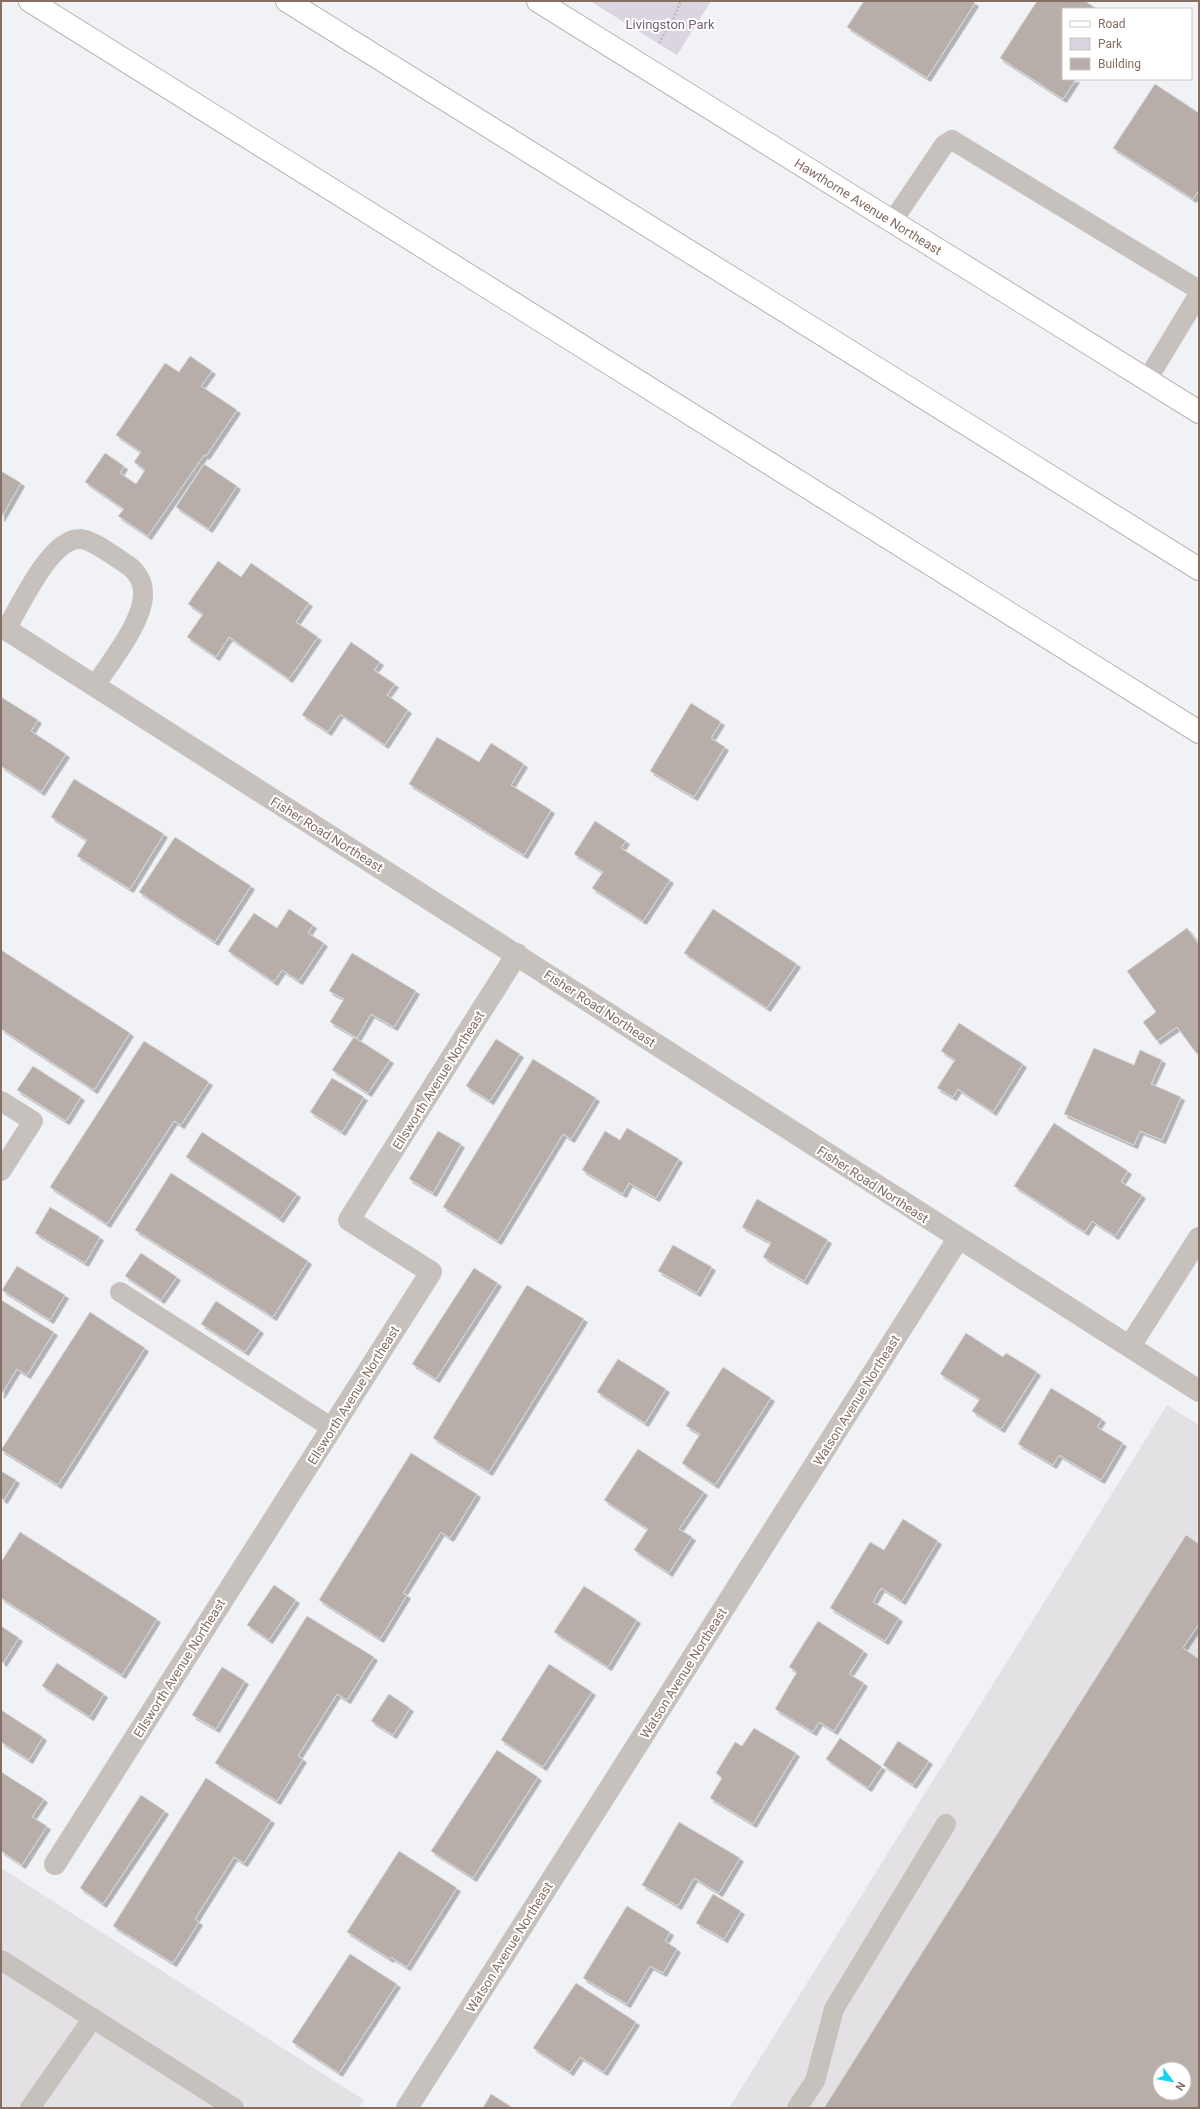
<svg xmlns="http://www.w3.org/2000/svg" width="1200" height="2109" viewBox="0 0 1200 2109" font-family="Roboto,sans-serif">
<defs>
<filter id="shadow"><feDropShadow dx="3.5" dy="3.5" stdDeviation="0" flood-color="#0004"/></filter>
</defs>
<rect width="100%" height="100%" fill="#f1f2f6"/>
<g fill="#e3e1e3" fill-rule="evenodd">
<path d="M1167 1405 1199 1425V2108H729ZM1160 2069H1184V2093H1160Z"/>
<polygon points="1,1868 364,2100 359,2108 1,2108"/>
</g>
<polygon fill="#dad5e0" points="590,1 711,1 677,55"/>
<g fill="#b7ada9" stroke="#d4d5d7" fill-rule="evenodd" filter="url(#shadow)">
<polygon points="864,1 972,1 975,3 927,78 847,27"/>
<polygon points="1037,1 1085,1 1097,9 1063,9 1063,79 1076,79 1063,99 1000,58"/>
<polygon points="1155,84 1199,113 1199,190 1193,199 1113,148"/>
<polygon points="190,356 212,371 201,386 237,410 206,456 204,455 148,536 118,516 124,509 85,482 105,453 124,466 120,473 136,484 145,470 134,462 141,452 116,435 165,363 179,372"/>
<polygon points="204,464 237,486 209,529 176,507"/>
<polygon points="1,471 21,483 1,518"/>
<polygon points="218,561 241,577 251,563 309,603 296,622 318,637 289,679 229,637 216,657 187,637 203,614 188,604"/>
<polygon points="351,642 380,662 374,670 395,684 387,695 408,710 385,745 340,714 328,732 302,715"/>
<polygon points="1,697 38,720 31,731 66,754 41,792 1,766"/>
<polygon points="691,703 721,722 711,738 725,747 694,797 650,771"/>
<polygon points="437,737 479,762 491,743 524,764 511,785 551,810 524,855 409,784"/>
<polygon points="74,779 164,834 130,889 77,856 87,840 51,817"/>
<polygon points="595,821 626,841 621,848 670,880 643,921 592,888 603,872 574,854"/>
<polygon points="175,837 251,886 215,942 139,892"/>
<polygon points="289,909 313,925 308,933 324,943 299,981 282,970 274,982 228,951 254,913 277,928"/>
<polygon points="713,909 797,964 767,1008 684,953"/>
<polygon points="1187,928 1199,945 1199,1053 1197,1054 1177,1027 1157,1041 1143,1022 1156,1012 1127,971"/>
<polygon points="1,950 130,1033 94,1090 1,1029"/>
<polygon points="352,953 416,991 394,1027 371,1014 357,1038 330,1022 344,999 329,991"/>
<polygon points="959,1023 1023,1064 993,1112 958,1089 953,1097 937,1088 955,1060 941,1051"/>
<polygon points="354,1037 390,1060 368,1093 332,1070"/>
<polygon points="496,1039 520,1054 490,1101 466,1086"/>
<polygon points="144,1041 209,1082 181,1125 174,1121 107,1224 50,1187"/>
<polygon points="1094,1048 1134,1065 1140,1050 1162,1060 1151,1084 1181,1097 1162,1140 1140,1131 1134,1145 1064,1114"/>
<polygon points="533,1059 596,1098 571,1139 563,1134 498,1241 443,1207"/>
<polygon points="33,1066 81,1097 66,1121 17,1090"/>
<polygon points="332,1078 364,1097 342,1132 310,1112"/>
<polygon points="1054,1123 1128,1171 1121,1182 1142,1195 1115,1236 1092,1221 1085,1232 1014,1186"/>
<polygon points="627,1128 679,1159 656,1198 629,1183 623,1194 582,1170 605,1131 620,1140"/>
<polygon points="438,1131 461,1144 433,1193 409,1179"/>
<polygon points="202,1132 297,1194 280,1219 186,1157"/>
<polygon points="171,1173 308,1261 273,1317 135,1230"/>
<polygon points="757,1199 828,1240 804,1281 763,1257 771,1243 742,1227"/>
<polygon points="50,1207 100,1237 85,1263 35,1233"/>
<polygon points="673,1245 712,1267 697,1293 658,1271"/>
<polygon points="141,1253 177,1277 161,1300 125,1276"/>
<polygon points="17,1266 65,1295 50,1320 2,1290"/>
<polygon points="474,1268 498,1283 436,1379 412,1364"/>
<polygon points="527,1285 584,1319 489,1472 433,1438"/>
<polygon points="1,1300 54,1332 27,1375 17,1369 1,1395"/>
<polygon points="216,1301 260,1330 245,1352 201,1324"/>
<polygon points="90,1312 145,1348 58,1485 1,1450"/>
<polygon points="966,1333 1003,1357 1006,1353 1037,1372 1001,1429 972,1411 980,1399 940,1374"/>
<polygon points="618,1359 666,1389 645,1423 597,1392"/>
<polygon points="723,1367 771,1398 715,1485 682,1463 700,1434 686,1426"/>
<polygon points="1051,1388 1102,1419 1097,1427 1123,1443 1101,1480 1059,1455 1053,1465 1018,1444"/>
<polygon points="638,1449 704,1492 679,1529 692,1537 669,1573 634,1550 648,1529 604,1500"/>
<polygon points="411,1453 477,1494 450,1538 441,1532 403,1593 407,1595 380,1639 319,1600"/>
<polygon points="1,1471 16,1480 4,1500 1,1498"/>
<polygon points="903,1519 938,1541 902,1601 881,1588 873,1602 899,1618 885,1641 830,1608 870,1542 884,1550"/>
<polygon points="20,1532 157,1619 122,1675 1,1598 1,1562"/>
<path d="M1186 1535 1199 1544V1624L1183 1648 1199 1659V2108H824ZM1160 2069H1184V2093H1160Z"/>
<polygon points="274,1585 296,1600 269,1640 247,1625"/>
<polygon points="584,1586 637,1620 608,1667 554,1632"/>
<polygon points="307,1616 374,1657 347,1700 337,1694 298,1756 303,1759 277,1801 215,1763"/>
<polygon points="818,1621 864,1651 849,1674 864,1683 834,1731 819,1722 813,1732 775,1709 797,1672 789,1667"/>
<polygon points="1,1626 19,1638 3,1663 1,1661"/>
<polygon points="57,1663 104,1694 90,1717 42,1686"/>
<polygon points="549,1664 592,1692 543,1767 501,1740"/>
<polygon points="222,1667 245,1681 216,1729 192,1715"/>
<polygon points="389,1694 410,1708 393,1735 371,1721"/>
<polygon points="1,1710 43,1737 29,1760 1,1742"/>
<polygon points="754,1728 796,1753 753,1824 710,1798 722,1778 716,1773 735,1742 742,1746"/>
<polygon points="840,1738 882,1767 868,1788 826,1759"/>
<polygon points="898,1741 929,1761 913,1785 883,1765"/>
<polygon points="497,1750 538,1777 473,1878 431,1851"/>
<polygon points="1,1772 44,1799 32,1817 47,1826 22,1865 1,1851"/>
<polygon points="206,1778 271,1820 244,1863 234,1857 195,1919 199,1922 173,1963 113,1926"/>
<polygon points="141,1795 165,1811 103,1904 80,1888"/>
<polygon points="679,1822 740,1858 719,1893 694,1878 678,1906 642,1885"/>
<polygon points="399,1851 457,1888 407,1967 391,1957 390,1959 347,1932"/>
<polygon points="713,1894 741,1911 724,1939 696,1923"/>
<polygon points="627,1906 670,1932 665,1941 677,1949 663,1973 650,1966 627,2004 583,1978"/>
<polygon points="350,1954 397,1984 339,2073 292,2042"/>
<polygon points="576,1983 636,2022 604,2072 580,2057 570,2072 533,2048"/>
<polygon points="491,2094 513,2108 483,2108"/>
</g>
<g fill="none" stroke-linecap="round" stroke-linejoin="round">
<g stroke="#bcb4b0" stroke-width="24">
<g id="secondary">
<path id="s1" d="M538 1 1199 412"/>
</g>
</g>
<g stroke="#b9b4b1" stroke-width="24">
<g id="motorway">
<polyline points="30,1 1199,732"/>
<polyline points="287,1 1199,569"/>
</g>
</g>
<polyline stroke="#bebab8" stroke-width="2.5" stroke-dasharray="2 2" stroke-linecap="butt" points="659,43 672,21 681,1"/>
<g stroke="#c7c1be" stroke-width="20">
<polyline points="892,222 944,145 952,140 1199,290"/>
<polyline points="1147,380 1199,294"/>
<path d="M6 629C20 607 49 540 79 539 91 538 118 559 129 566 137 572 143 582 143 593 144 621 110 662 95 686"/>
<polyline points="1,1101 33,1121 1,1171"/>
<polyline points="120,1292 332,1428"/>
<polyline points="1,1960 234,2108"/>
<polyline points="30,2108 93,2018"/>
<polyline points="797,2108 815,2081 834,2009 946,1824"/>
</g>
<g stroke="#c7c1be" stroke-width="22">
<polyline points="1130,1346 1199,1238"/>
<polyline points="55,1864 431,1272 349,1220 517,954"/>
<polyline points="407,2108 958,1239"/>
</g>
<polyline stroke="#c7c1be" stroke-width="22" points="1,626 1199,1391"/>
<use href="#secondary" stroke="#fff" stroke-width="22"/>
<use href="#motorway" stroke="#fff" stroke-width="22"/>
</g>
<g text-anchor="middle" stroke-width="4" stroke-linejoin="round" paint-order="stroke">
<g font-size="13" fill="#74617c" stroke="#fff">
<text x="670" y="29">Livingston Park</text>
</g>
<g font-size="13" fill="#856e62" stroke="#fff">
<text dy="5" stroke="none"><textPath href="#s1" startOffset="389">Hawthorne Avenue Northeast</textPath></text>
<text transform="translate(327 834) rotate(32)" y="5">Fisher Road Northeast</text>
<text transform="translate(600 1008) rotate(33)" y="5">Fisher Road Northeast</text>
<text transform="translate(438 1080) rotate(-58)" y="5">Ellsworth Avenue Northeast</text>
<text transform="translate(873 1184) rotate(33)" y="5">Fisher Road Northeast</text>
<text transform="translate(353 1395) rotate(-58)" y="5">Ellsworth Avenue Northeast</text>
<text transform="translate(856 1400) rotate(-58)" y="5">Watson Avenue Northeast</text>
<text transform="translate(179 1668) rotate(-58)" y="5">Ellsworth Avenue Northeast</text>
<text transform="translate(683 1673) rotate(-58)" y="5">Watson Avenue Northeast</text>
<text transform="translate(509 1947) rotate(-58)" y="5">Watson Avenue Northeast</text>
</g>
</g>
<rect width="1200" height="2109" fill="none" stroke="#856e62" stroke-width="4"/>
<rect x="1062" y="8" width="130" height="72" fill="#ffffff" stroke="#cec5c0"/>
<rect x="1070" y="21" width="20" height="6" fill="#ffffff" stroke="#cec5c0"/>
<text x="1098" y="28" font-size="12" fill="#856e62">Road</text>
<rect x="1070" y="38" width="20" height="12" fill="#dad5e0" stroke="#cec5c0"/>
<text x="1098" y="48" font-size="12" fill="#856e62">Park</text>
<rect x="1070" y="58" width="20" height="12" fill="#b7ada9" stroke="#cec5c0"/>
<text x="1098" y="68" font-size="12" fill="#856e62">Building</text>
<g transform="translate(1172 2081) rotate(122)"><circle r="19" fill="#ffffff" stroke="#cec5c0"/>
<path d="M0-3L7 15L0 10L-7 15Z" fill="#16d4f1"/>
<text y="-6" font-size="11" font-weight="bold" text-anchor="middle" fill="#856e62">N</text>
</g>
</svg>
